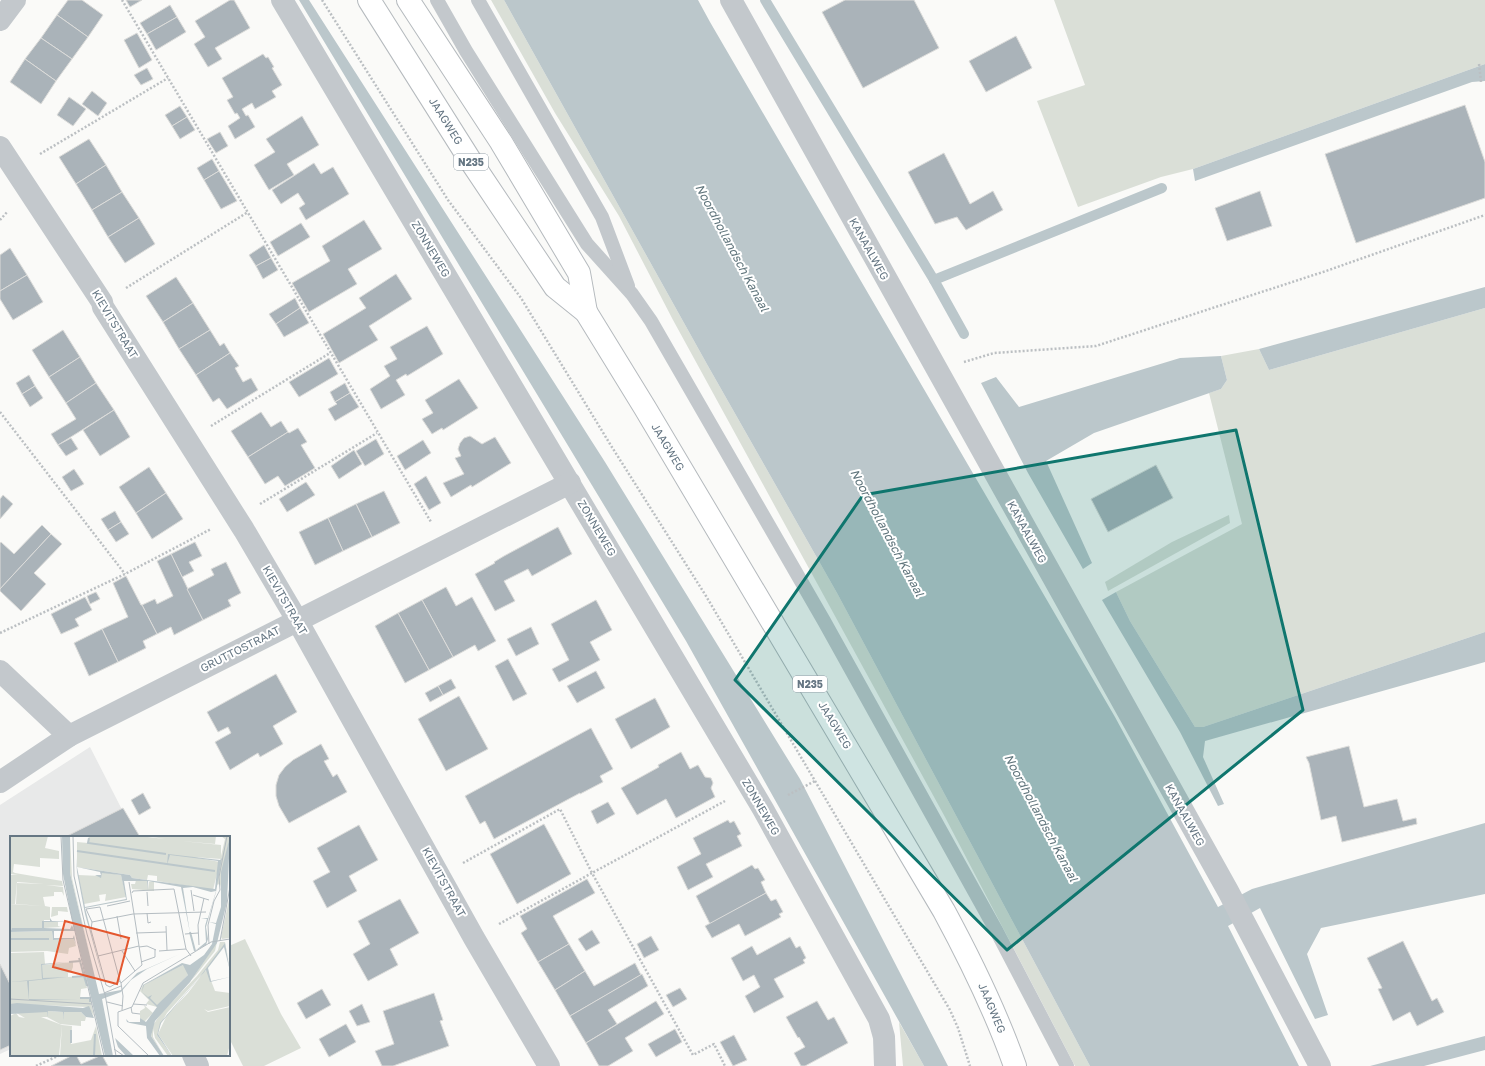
<svg xmlns="http://www.w3.org/2000/svg" width="1485" height="1066" viewBox="0 0 1485 1066" font-family="'Golos Text',sans-serif">
<rect width="100%" height="100%" fill="#fafaf8"/>
<polygon fill="#e8e9e9" points="90,747 136,837 11,837 11,1049 0,1054 0,805"/>
<g fill="#dadfd7">
<polygon points="491,0 504,0 708,366 837,593 1090,1066 1075,1066 945,817 673,320 619,216 555,113"/>
<polygon points="1054,0 1485,0 1485,64 1193,169 1161,177 1078,207 1037,101 1085,85"/>
<polygon points="1485,308 1485,632 1203,727 1195,727 1130,621 1116,592 1242,524 1209,393 1221,389 1227,380 1221,356 1259,349 1269,370"/>
<polygon points="1229,515 1230,523 1108,591 1105,582 1172,542"/>
<polygon points="245,939 281,1014 301,1048 264,1066 243,1066 229,1038 229,946"/>
<polygon points="899,1022 924,1066 903,1066"/>
</g>
<g fill="#bbc7cb">
<polygon points="299,0 309,0 605,462 800,779 948,1066 924,1066 686,641"/>
<polygon points="504,0 698,0 710,22 1115,717 1218,907 1252,889 1485,823 1485,894 1321,928 1307,954 1328,1015 1315,1019 1260,908 1228,926 1299,1066 1090,1066 837,593 708,366"/>
<polygon points="1485,64 1485,81 1472,82 1195,181 1193,169"/>
<polygon points="1485,287 1485,308 1269,370 1259,349"/>
<polygon points="1221,356 1227,380 1221,389 1094,433 1046,461 1092,563 1083,569 1028,473 981,383 996,377 1019,407 1180,358"/>
<polygon points="1116,592 1130,621 1195,727 1203,727 1485,632 1485,662 1205,741 1203,757 1224,804 1218,806 1180,732 1102,600"/>
<polygon points="1485,1036 1485,1050 1424,1066 1370,1066"/>
</g>
<g fill="none" stroke-linecap="round" stroke-linejoin="round">
<g stroke="#bbc7cb" stroke-width="10">
<polyline points="765,0 934,280"/>
<polyline points="964,334 934,280 1162,188"/>
</g>
</g>
<g fill="#aab3b9" stroke="#dcdcda">
<polygon points="68,0 82,0 103,15 88,37 57,15"/>
<polygon points="126,0 142,0 130,7"/>
<polygon points="230,0 234,0 250,28 215,48 222,59 208,67 194,44 205,37 195,21"/>
<polygon points="845,0 914,0 939,48 863,88 822,12"/>
<polygon points="170,5 177,17 147,34 140,23"/>
<polygon points="57,15 88,37 72,59 41,38"/>
<polygon points="177,17 186,32 156,50 147,34"/>
<polygon points="137,33 152,60 139,68 124,40"/>
<polygon points="1016,36 1032,68 986,92 969,61"/>
<polygon points="41,38 72,59 56,81 25,59"/>
<polygon points="263,54 266,58 268,57 274,67 272,68 282,85 272,91 276,97 255,109 252,103 242,109 246,116 248,115 255,127 235,139 228,126 240,118 237,113 235,114 227,100 233,97 222,78"/>
<polygon points="25,59 56,81 41,104 10,82"/>
<polygon points="147,68 153,79 141,85 134,75"/>
<polygon points="92,91 107,103 98,116 82,104"/>
<polygon points="69,97 86,109 73,126 57,115"/>
<polygon points="1465,105 1485,162 1485,198 1356,243 1325,154"/>
<polygon points="180,106 187,117 172,126 165,115"/>
<polygon points="302,116 319,145 287,164 294,175 269,190 254,165 275,152 266,139"/>
<polygon points="187,117 195,130 180,139 172,126"/>
<polygon points="220,132 228,146 216,153 207,139"/>
<polygon points="89,139 106,165 76,184 59,157"/>
<polygon points="944,153 970,204 993,191 1003,210 966,230 957,217 935,224 908,172"/>
<polygon points="212,159 219,171 204,180 197,168"/>
<polygon points="314,163 321,174 333,167 349,194 306,220 299,208 305,204 298,193 281,204 272,190"/>
<polygon points="106,165 122,192 92,210 76,184"/>
<polygon points="219,171 237,201 221,209 204,180"/>
<polygon points="1260,191 1272,226 1227,241 1215,208"/>
<polygon points="122,192 139,218 108,237 92,210"/>
<polygon points="139,218 155,244 125,263 108,237"/>
<polygon points="364,220 382,249 348,269 357,284 309,312 292,283 330,261 322,246"/>
<polygon points="301,223 310,237 278,256 270,242"/>
<polygon points="264,245 271,258 256,266 249,255"/>
<polygon points="10,248 27,275 0,291 0,255"/>
<polygon points="271,258 278,270 263,279 256,266"/>
<polygon points="396,274 412,299 369,326 378,340 339,363 323,334 366,308 359,298"/>
<polygon points="27,275 43,302 13,320 0,299 0,291"/>
<polygon points="176,277 193,303 163,322 146,296"/>
<polygon points="295,298 300,308 276,324 269,314"/>
<polygon points="193,303 210,330 179,349 163,322"/>
<polygon points="300,308 309,323 284,337 276,324"/>
<polygon points="427,326 443,354 407,376 406,374 396,380 405,395 381,409 370,389 390,376 384,366 397,359 390,347"/>
<polygon points="63,330 80,357 49,377 32,350"/>
<polygon points="210,330 220,346 224,343 230,353 196,375 179,349"/>
<polygon points="230,353 239,366 235,368 243,382 251,378 258,390 227,409 219,398 213,402 196,375"/>
<polygon points="80,357 96,383 66,403 49,377"/>
<polygon points="329,358 338,374 299,397 289,382"/>
<polygon points="29,375 35,386 22,394 16,383"/>
<polygon points="459,379 478,408 443,430 442,428 432,434 422,419 433,413 425,400"/>
<polygon points="96,383 114,410 58,445 51,434 76,419 66,403"/>
<polygon points="345,383 350,393 335,402 330,392"/>
<polygon points="35,386 43,398 30,407 22,394"/>
<polygon points="350,393 359,407 335,421 328,409 337,404 335,402"/>
<polygon points="114,410 130,437 100,456 83,430"/>
<polygon points="261,412 271,427 281,421 288,432 248,457 231,431"/>
<polygon points="298,428 307,442 301,445 315,468 285,486 278,476 265,484 248,457 288,432 289,433"/>
<polygon points="470,436 482,444 495,437 511,463 472,487 471,485 451,497 443,483 464,474 455,458 461,456 458,449 460,443 464,438"/>
<polygon points="71,438 78,449 66,456 58,445"/>
<polygon points="376,439 384,454 365,466 356,451"/>
<polygon points="423,440 431,453 405,470 397,456"/>
<polygon points="354,450 362,464 339,479 331,466"/>
<polygon points="1156,465 1173,498 1108,532 1091,499"/>
<polygon points="149,467 166,493 136,513 119,487"/>
<polygon points="74,469 84,484 71,491 62,477"/>
<polygon points="426,476 441,503 429,510 414,484"/>
<polygon points="306,482 315,495 287,512 279,499"/>
<polygon points="384,491 400,523 372,537 356,504"/>
<polygon points="166,493 183,519 152,539 136,513"/>
<polygon points="3,495 13,504 0,519 0,499"/>
<polygon points="356,504 372,537 343,551 328,518"/>
<polygon points="115,511 121,522 108,530 101,519"/>
<polygon points="328,518 343,551 315,565 299,532"/>
<polygon points="121,522 129,534 116,542 108,530"/>
<polygon points="42,525 51,534 0,589 0,543 1,542 14,554"/>
<polygon points="558,527 572,554 532,576 528,569 504,581 515,601 495,611 475,574 495,563 494,562 504,556"/>
<polygon points="51,534 62,544 34,573 46,584 21,611 0,591 0,589"/>
<polygon points="195,542 202,556 189,562 194,571 182,577 171,554"/>
<polygon points="171,554 203,620 174,635 171,627 157,634 142,605 155,599 157,604 173,596 157,561"/>
<polygon points="226,562 241,593 228,600 231,606 203,620 187,589 214,575 211,569"/>
<polygon points="126,576 141,605 142,605 157,634 143,641 146,648 118,662 102,629 128,617 113,583"/>
<polygon points="446,587 456,606 472,597 496,641 478,651 475,645 453,657 422,600"/>
<polygon points="96,592 100,599 90,604 87,596"/>
<polygon points="85,597 92,610 75,619 79,626 61,634 51,614"/>
<polygon points="422,600 453,657 429,670 398,613"/>
<polygon points="596,600 612,630 590,642 600,660 559,682 552,669 569,660 551,624"/>
<polygon points="398,613 429,670 405,683 375,626"/>
<polygon points="531,627 539,644 516,656 507,639"/>
<polygon points="102,629 118,662 89,676 74,643"/>
<polygon points="508,659 527,694 513,701 495,666"/>
<polygon points="596,671 605,688 577,703 567,686"/>
<polygon points="276,674 297,712 273,726 283,744 260,757 258,753 230,770 215,742 231,733 228,727 218,732 207,712"/>
<polygon points="451,679 456,688 443,695 438,686"/>
<polygon points="438,686 443,695 430,702 425,693"/>
<polygon points="459,696 488,749 446,771 418,719"/>
<polygon points="655,698 670,727 631,749 615,719"/>
<polygon points="591,728 613,769 600,776 603,782 580,794 580,793 494,839 485,821 480,824 465,796"/>
<polygon points="321,744 329,759 324,761 333,777 337,774 347,792 289,823 279,806 276,796 276,785 279,775 285,767 293,760"/>
<polygon points="1349,746 1364,807 1397,799 1403,821 1416,818 1417,824 1342,842 1336,816 1321,820 1309,763 1306,757"/>
<polygon points="681,752 690,769 698,765 705,777 711,778 713,783 711,788 715,797 676,818 666,799 637,815 621,788 659,767 658,765"/>
<polygon points="143,793 151,808 139,815 131,800"/>
<polygon points="608,802 615,814 597,824 591,811"/>
<polygon points="123,808 140,837 65,837"/>
<polygon points="728,820 730,823 734,821 741,834 737,836 742,846 706,864 713,877 688,890 677,867 701,854 693,838"/>
<polygon points="544,824 571,874 517,904 490,854"/>
<polygon points="359,825 378,860 349,876 357,891 327,908 313,881 330,872 317,848"/>
<polygon points="752,865 755,869 758,868 765,880 761,882 766,893 710,924 696,896"/>
<polygon points="587,879 595,893 553,916 569,944 538,962 521,933 527,929 520,916"/>
<polygon points="766,893 771,901 776,899 783,912 779,914 781,917 745,936 739,924 712,938 705,926"/>
<polygon points="400,899 419,933 390,949 398,965 368,981 353,954 370,944 358,921"/>
<polygon points="592,930 600,943 586,951 578,939"/>
<polygon points="651,936 659,950 644,958 637,944"/>
<polygon points="790,937 796,948 800,946 806,958 803,960 805,963 774,979 784,997 754,1013 745,996 760,987 754,975 743,981 731,958 752,946 757,955"/>
<polygon points="1403,941 1432,1001 1437,998 1444,1012 1417,1026 1410,1012 1393,1021 1378,989 1382,988 1367,958"/>
<polygon points="569,944 585,971 555,990 538,962"/>
<polygon points="635,963 641,975 570,1016 555,990 585,971 594,986"/>
<polygon points="0,964 11,986 11,1045 0,1050"/>
<polygon points="642,974 648,986 608,1010 617,1024 586,1043 570,1016"/>
<polygon points="680,988 687,999 673,1007 666,995"/>
<polygon points="322,989 331,1005 306,1019 297,1003"/>
<polygon points="434,993 443,1020 440,1021 449,1046 393,1066 382,1066 375,1051 394,1044 383,1011"/>
<polygon points="656,1001 664,1014 625,1038 633,1051 608,1066 599,1066 586,1043"/>
<polygon points="817,1001 828,1020 834,1017 848,1043 805,1066 801,1066 794,1053 805,1047 799,1037 798,1038 786,1017"/>
<polygon points="362,1004 370,1022 357,1026 349,1011"/>
<polygon points="346,1024 356,1042 329,1057 319,1039"/>
<polygon points="675,1029 682,1042 656,1057 648,1044"/>
<polygon points="734,1035 747,1060 733,1066 720,1042"/>
<polygon points="73,1055 76,1055 81,1064 102,1055 108,1066 51,1066"/>
</g>
<g fill="none" stroke-linecap="round" stroke-linejoin="round">
<g stroke="#b5babe" stroke-width="24">
<g id="primary">
<path d="M369 0 470 160 555 287 586 312 645 408 944 911C971 961 996 1012 1015 1066"/>
<polyline points="408,0 501,142 579,273 586,312"/>
</g>
</g>
<g stroke="#bbbfc2" stroke-width="2.5" stroke-dasharray="2 2" stroke-linecap="butt">
<polyline points="122,0 431,522"/>
<polyline points="322,0 448,200 521,298 610,444 706,596 950,1010 958,1028 970,1066"/>
<polyline points="1479,64 1481,82"/>
<polyline points="40,154 168,78"/>
<polyline points="0,220 8,211"/>
<polyline points="126,288 248,212"/>
<polyline points="964,362 994,353 1096,346 1326,271 1485,215"/>
<polyline points="0,412 125,574"/>
<polyline points="211,426 330,353"/>
<polyline points="260,504 377,433"/>
<polyline points="0,633 125,574 211,529"/>
<polyline points="788,795 815,781"/>
<polyline points="463,863 560,809 592,873 725,801"/>
<polyline points="499,924 592,873 693,1055 714,1044 725,1066"/>
<polyline points="36,1066 60,1055"/>
</g>
<g stroke="#c3c8cc" stroke-width="14">
<polyline points="437,0 466,51 587,244 632,294 651,321 824,621 997,932 1067,1066"/>
<polyline points="478,0 602,217 628,286"/>
</g>
<g stroke="#c3c8cc" stroke-width="22">
<polyline points="282,0 763,809 879,1019 884,1037 885,1066"/>
<polyline points="731,0 1228,891 1320,1066"/>
<polyline points="0,20 15,0"/>
<polyline points="0,147 102,302 103,307 244,530 297,620 474,938 549,1066"/>
<polyline points="0,671 69,736"/>
<polyline points="0,782 69,736 570,483"/>
<polyline points="193,1055 198,1066"/>
</g>
<use href="#primary" stroke="#fff" stroke-width="22"/>
</g>
<path fill="#0f766e" fill-opacity="0.2" stroke="#0f766e" stroke-width="3" stroke-linejoin="round" d="M1236 430 1303 710 1007 950 735 680 863 495Z"/>
<g text-anchor="middle" stroke-width="4" stroke-linejoin="round" paint-order="stroke">
<g fill="#fff" stroke="#939fa8" stroke-width="1">
<rect x="454" y="154" width="34" height="16" rx="3"/>
<rect x="793" y="676" width="34" height="16" rx="3"/>
</g>
<g font-size="10" font-weight="bold" fill="#657683">
<text x="471" y="166">N235</text>
<text x="810" y="688">N235</text>
</g>
<g font-size="11" fill="#657683" stroke="#fff">
<text transform="translate(446 121) rotate(58)" y="4">JAAGWEG</text>
<text transform="translate(431 249) rotate(59)" y="4">ZONNEWEG</text>
<text transform="translate(869 249) rotate(61)" y="4">KANAALWEG</text>
<text transform="translate(115 324) rotate(59)" y="4">KIEVITSTRAAT</text>
<text transform="translate(668 447) rotate(59)" y="4">JAAGWEG</text>
<text transform="translate(597 528) rotate(59)" y="4">ZONNEWEG</text>
<text transform="translate(1027 532) rotate(61)" y="4">KANAALWEG</text>
<text transform="translate(285 600) rotate(60)" y="4">KIEVITSTRAAT</text>
<text transform="translate(240 649) rotate(-27)" y="4">GRUTTOSTRAAT</text>
<text transform="translate(835 725) rotate(59)" y="4">JAAGWEG</text>
<text transform="translate(761 807) rotate(60)" y="4">ZONNEWEG</text>
<text transform="translate(1185 815) rotate(61)" y="4">KANAALWEG</text>
<text transform="translate(444 882) rotate(61)" y="4">KIEVITSTRAAT</text>
<text transform="translate(992 1008) rotate(67)" y="4">JAAGWEG</text>
</g>
<g font-size="12" font-style="italic" fill="#60757c" stroke="#fff">
<text transform="translate(732 248) rotate(62)" y="4">Noordhollandsch Kanaal</text>
<text transform="translate(887 533) rotate(62)" y="4">Noordhollandsch Kanaal</text>
<text transform="translate(1041 818) rotate(62)" y="4">Noordhollandsch Kanaal</text>
</g>
</g>
<g transform="translate(10 836)">
<rect width="220" height="220" fill="#fafaf8"/>
<path d="M0 0H38L35 12 49 15V23L30 22V31L4 28 3 36 5 37 52 45 53 50 36 49 53 51 54 60 52 56H44V60L33 61 35 70 40 71V84H34L33 92 0 93V68L33 70 6 68 7 47 34 48 7 46 5 68H0V39H8L0 38ZM60 0 62 42 86 145 60 37ZM79 0H129L155 3 136 0H206L205 8 171 5 211 9V20L215 3 211 0H220L212 36V55L210 48 206 49 211 23 183 21 210 26 203 54 147 45V40L138 39 137 44 122 42 120 39 67 31V6L78 7ZM92 36 111 39 116 61 95 65 96 58 89 59 90 65 74 68 68 39 91 40ZM126 44 137 45 138 53 139 46 144 45V55L122 53 121 48H125ZM220 59 219 102 212 103 211 101ZM42 71H57L58 76 48 75V79L41 81ZM34 86H48V90L51 91 34 92ZM42 95 43 104 64 103 66 110 59 112 58 118 37 115 0 116V96ZM207 106 205 115 186 139 156 172 187 140 208 114 210 106H215L220 132 215 108 194 136 197 134 205 155 220 157V170L198 175 194 173 198 176 220 171V208L217 220H163L148 198 157 179 178 157 194 136 157 177 150 189 147 199 162 220H158L145 202 143 193V201L154 220 141 200 143 189 159 166 180 146ZM34 116 35 128H31L32 134V129L63 126V131L61 136 58 137V141L74 140 77 152 71 153 70 162H80L84 180 78 171 0 168V161L13 160 0 161V130L29 128 0 130V117ZM173 129H176L178 139 147 171 136 168 139 164 130 155 133 149ZM134 169 143 177 134 186 130 182V175L135 172ZM34 175H37V179L38 175 53 176V182L54 176H71L76 181 75 185H71V190L50 188 37 181H31L52 189 49 220H0V180L6 177 9 181 15 182 5 176ZM52 189 62 190 61 208 81 204 86 190 92 220H50Z" fill="#dadfd7"/>
<path d="M52 0H60V37L89 158 111 154 127 137 170 118 137 133 121 144 111 156 92 163 103 220H95L65 95H44V102H63L64 99 66 109 64 103 43 104 42 95 0 96 2 92H32V85H40V82L42 85 61 86H34V92L60 93 62 89 64 94 53 38ZM220 0 217 66 207 107 180 146 145 185 141 200 154 220H150L137 202 136 190 120 187 117 186 116 183 119 186H130V182L136 186 147 171 132 156 133 149 172 127 180 129 194 119 202 108 206 88 199 86 206 87 211 71V36ZM173 129 178 139 147 169 140 162 142 159 138 161 132 156 134 149ZM158 18 210 24 212 22 206 56 196 91 198 103 196 109 185 115 196 106 195 90 197 83 191 82H198L206 55 201 56 183 51 173 52 180 97 171 51 138 45V54L137 45H114L117 64 75 72 95 150 75 78 67 36 66 21 67 31 120 39 122 42 205 53 208 25 160 19 157 29ZM67 31 90 36 91 39H85L91 42 92 37 111 39 116 63 75 71ZM215 107 220 135 214 111 198 132 201 145 220 141 200 146 196 134 151 187 148 198 162 220 147 199 150 187 189 142ZM57 126 32 129 33 142 57 141 19 145V163H68L19 164 17 145 0 146 32 143 31 128ZM7 167 73 172 79 170 84 182 76 181 71 176H54L53 184V176L38 175 37 181V176L0 178V168ZM105 202 124 220H116L108 211Z" fill="#bbc7cb" fill-rule="evenodd"/>
<path fill="none" stroke="#bbc7cb" stroke-width="2" d="M79 2 78 7 156 18M67 15 205 35M180 96 185 115M0 103H39M70 125 74 140M59 126 70 125 69 122M62 141 74 140 77 150M70 162H80V166M61 207V194M84 220 85 198"/>
<path fill="none" stroke="#b5bdc2" stroke-width="1" d="M51 0 53 44 94 220M63 0 64 40 77 98 95 159M181 54 184 75M137 56 138 70M122 57 123 55 164 53 176 113 181 120M183 59 199 64M97 70 120 65M137 77 138 87 141 86M107 80 111 103M82 86 123 78 196 76M156 90 157 114M126 97 156 96M175 98 188 97M210 105 220 51M199 108 198 89 204 65 210 54 209 41 217 0M189 109 188 89 194 62M129 111 137 110 146 114M112 115 125 135M149 115 176 113M88 120 129 110M131 126 145 121V113M110 145 90 71 76 73 82 86 81 94 96 149 100 151 110 145 111 147 132 129 119 46M111 147 113 160 112 174M94 157 111 150M95 158 106 220M0 163 82 168M97 166 113 170M123 168 137 169M121 171 122 177 130 178M104 213 114 220M139 220 108 190V176L122 171 133 147 201 106 220 103"/>
<path fill="#e4572e" fill-opacity="0.15" stroke="#e4572e" stroke-width="2" d="M55 85 119 102 107 148 43 131Z"/>
<rect width="220" height="220" fill="none" stroke="#657683" stroke-width="2"/>
</g>
</svg>
